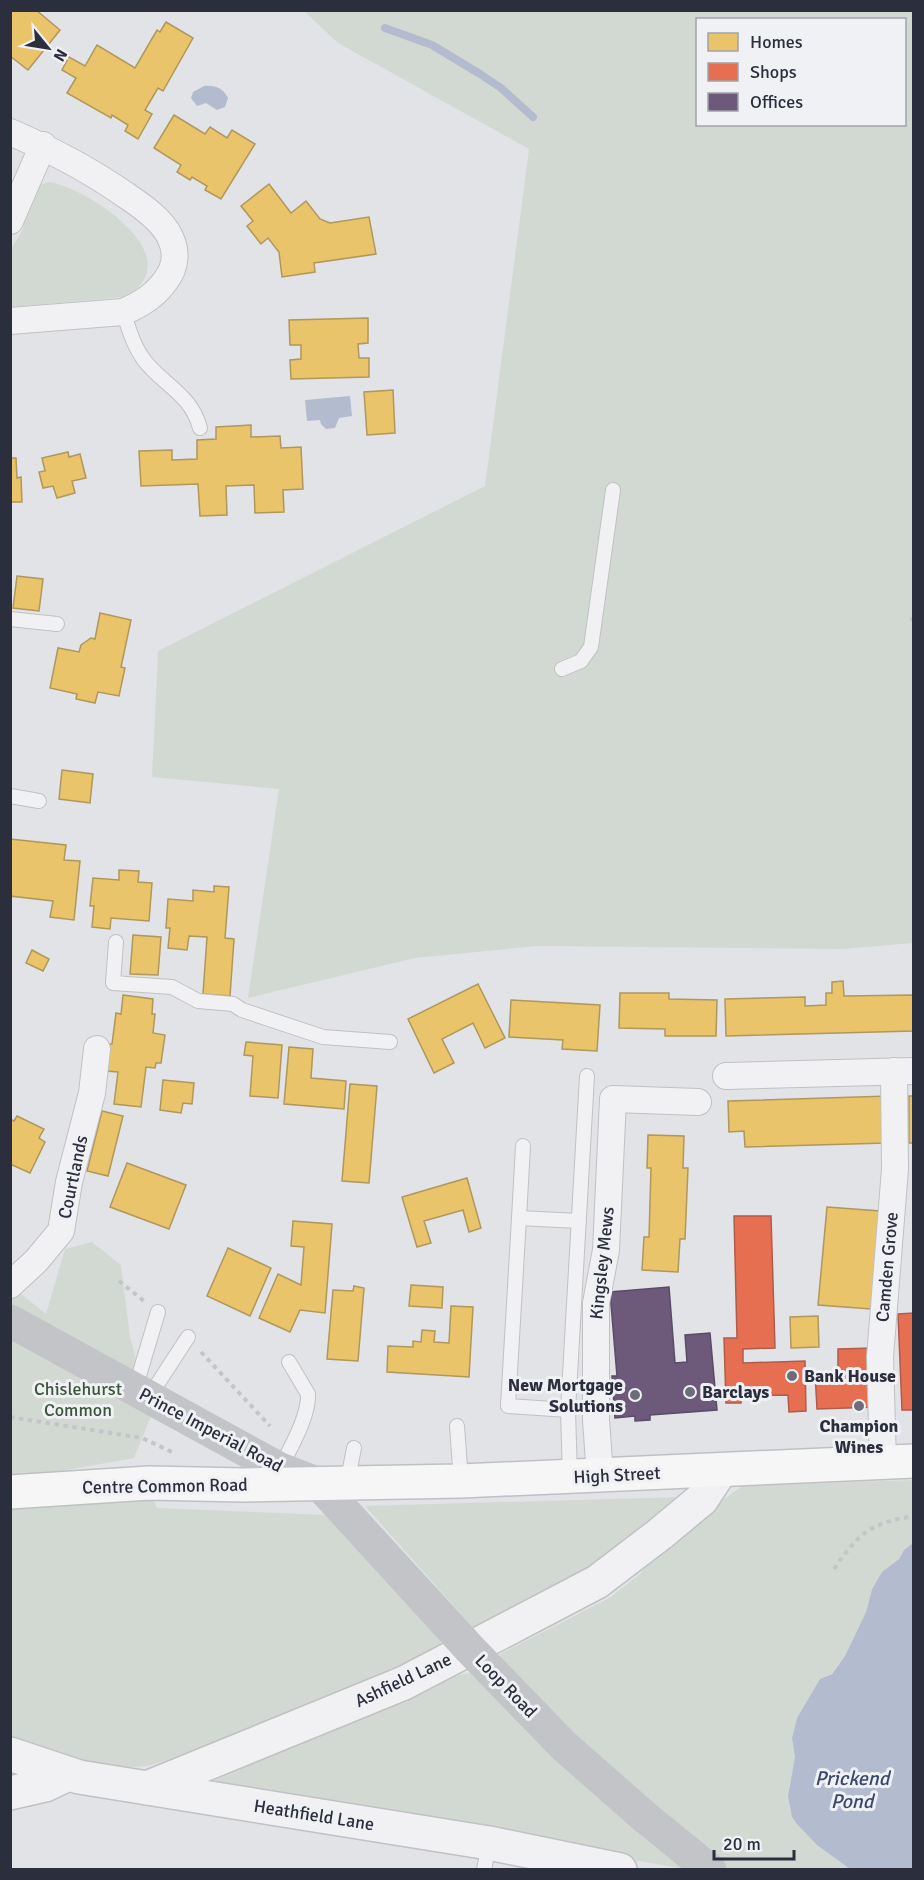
<svg xmlns="http://www.w3.org/2000/svg" width="924" height="1880" viewBox="0 0 924 1880" font-family="Signika,sans-serif">
<rect width="100%" height="100%" fill="#e2e3e6"/>
<g fill="#d2d9d2" fill-rule="evenodd">
<path d="M304 11H913V943L843 949 537 946 415 958 248 998 279 789 152 777 158 651 485 486 529 149 338 43ZM698 20H904V124H698Z"/>
<path d="M48 182C80 185 167 240 144 279 139 288 133 293 124 297L11 307 10 251 22 231 34 191 40 185Z"/>
<polygon points="92,1242 121,1265 130,1337 151,1416 134,1458 11,1480 10,1285 46,1314 65,1249"/>
<polygon points="913,1480 913,1543 904,1550 899,1559 882,1572 872,1588 866,1612 845,1656 831,1674 820,1679 797,1718 792,1738 795,1757 788,1796 792,1817 817,1845 850,1869 727,1869 569,1731 499,1657 502,1653 611,1597 640,1574 652,1560 700,1517 742,1486"/>
<polygon points="146,1486 157,1508 328,1515 442,1640 434,1653 229,1742 151,1765 113,1770 11,1745 10,1499"/>
<polygon points="681,1497 587,1577 476,1631 365,1506"/>
<polygon points="471,1673 684,1869 206,1784 458,1675"/>
</g>
<g fill="#b3bcce">
<path d="M204 86C215 85 223 88 228 98L225 107 217 110 206 103 197 106 191 98 193 92Z"/>
<polygon points="350,396 352,416 339,418 335,428 326,429 321,424 320,420 307,421 305,400"/>
<polygon points="913,1543 913,1869 850,1869 817,1845 797,1824 792,1817 788,1796 795,1757 792,1738 797,1718 820,1679 832,1674 845,1656 866,1612 872,1589 882,1572 899,1559 904,1550"/>
</g>
<g fill="#e9c46a" stroke="#b0975c" stroke-width="1.5">
<polygon points="10,10 36,10 60,30 28,70 10,56"/>
<polygon points="166,22 193,38 163,91 158,88 145,110 152,114 138,139 125,131 128,125 112,115 111,118 67,93 76,78 62,70 69,57 85,66 97,45 135,68 157,30 160,32"/>
<polygon points="174,115 205,134 210,127 227,138 232,130 255,144 221,199 205,190 207,186 192,177 190,180 177,172 181,165 154,148"/>
<polygon points="269,184 291,213 306,201 320,219 330,223 369,217 376,254 314,263 315,272 282,277 279,252 268,238 261,244 247,226 253,221 241,206"/>
<polygon points="368,318 368,343 358,344 359,358 369,358 369,377 291,379 290,360 301,359 301,345 290,345 289,320"/>
<polygon points="393,390 395,433 367,435 364,392"/>
<polygon points="251,425 251,437 280,436 281,448 301,447 303,489 283,490 284,512 255,513 254,485 226,486 227,515 200,516 198,484 141,486 139,451 172,450 172,460 197,459 197,440 216,439 216,427"/>
<polygon points="68,452 69,457 80,454 86,478 72,481 75,493 57,498 53,486 43,488 39,472 45,471 42,458"/>
<polygon points="10,458 16,458 17,478 21,477 22,502 10,502"/>
<polygon points="17,576 43,579 39,611 13,608"/>
<polygon points="100,613 131,620 121,667 125,668 119,696 98,692 95,703 76,699 77,694 50,688 58,648 79,652 81,645 91,638 95,639"/>
<polygon points="62,770 93,774 90,803 59,799"/>
<polygon points="10,839 66,845 64,860 80,861 74,920 50,917 53,901 10,896"/>
<polygon points="119,870 139,871 138,882 152,883 149,921 111,918 110,929 92,927 94,906 90,906 93,878 119,880"/>
<polygon points="214,886 229,887 225,938 234,939 230,996 203,994 207,937 189,936 187,950 168,948 170,928 166,928 168,899 193,901 193,890 214,892"/>
<polygon points="133,935 161,937 158,975 130,974"/>
<polygon points="32,950 49,959 43,971 26,963"/>
<polygon points="843,981 844,996 914,995 914,1031 726,1036 725,999 805,997 805,1006 826,1005 826,993 832,993 832,982"/>
<polygon points="478,984 505,1038 485,1048 473,1023 442,1039 454,1063 434,1073 408,1019"/>
<polygon points="620,993 669,993 669,999 717,1000 716,1036 665,1036 665,1029 619,1028"/>
<polygon points="123,995 153,999 152,1014 155,1014 153,1033 165,1035 161,1063 156,1063 155,1068 146,1067 141,1107 114,1104 118,1072 106,1071 109,1044 112,1044 116,1013 121,1014"/>
<polygon points="511,1000 600,1005 597,1051 562,1049 563,1040 509,1037"/>
<polygon points="246,1042 282,1045 278,1098 250,1096 253,1056 244,1055"/>
<polygon points="289,1047 313,1049 311,1078 346,1081 344,1109 284,1104"/>
<polygon points="163,1080 194,1083 192,1104 183,1103 181,1113 160,1110"/>
<polygon points="350,1084 377,1086 369,1183 342,1181"/>
<polygon points="889,1096 886,1143 745,1147 744,1131 729,1132 728,1101"/>
<rect x="909" y="1096" width="5" height="47"/>
<polygon points="102,1111 123,1116 108,1176 87,1171"/>
<polygon points="17,1116 44,1129 39,1138 45,1142 30,1173 10,1164 10,1119 14,1121"/>
<polygon points="648,1135 684,1136 683,1168 688,1168 685,1239 680,1239 678,1272 642,1270 644,1237 649,1237 651,1168 647,1168"/>
<polygon points="127,1163 186,1185 169,1229 110,1207"/>
<polygon points="467,1178 481,1228 469,1232 463,1210 424,1221 431,1243 417,1247 402,1197"/>
<polygon points="827,1207 880,1211 871,1309 818,1305"/>
<polygon points="293,1221 332,1224 325,1313 300,1310 290,1332 259,1318 278,1274 301,1285 304,1247 291,1246"/>
<polygon points="228,1248 271,1268 250,1316 207,1296"/>
<polygon points="411,1285 443,1287 442,1308 409,1306"/>
<polygon points="354,1286 364,1288 358,1361 327,1359 333,1290 353,1291"/>
<polygon points="451,1306 473,1307 469,1377 387,1372 388,1346 413,1347 413,1341 421,1342 422,1330 435,1331 434,1342 449,1343"/>
<polygon points="818,1316 819,1347 791,1348 790,1317"/>
</g>
<g fill="#e76f51" stroke="#af5c4b" stroke-width="1.5">
<polygon points="734,1216 771,1216 775,1348 743,1349 743,1363 805,1361 806,1411 789,1412 788,1395 741,1396 741,1403 726,1403 724,1338 737,1338"/>
<polygon points="914,1313 914,1410 902,1410 898,1314"/>
<polygon points="875,1348 877,1407 817,1409 815,1372 838,1371 838,1349"/>
</g>
<polygon fill="#6d597a" stroke="#594c68" stroke-width="1.5" points="669,1287 675,1363 687,1362 685,1335 710,1333 717,1410 650,1415 650,1420 635,1421 635,1416 615,1418 612,1376 617,1376 610,1292"/>
<g fill="none" stroke-linecap="round" stroke-linejoin="round">
<polyline stroke="#b3bcce" stroke-width="8" points="385,28 432,45 480,74 501,88 533,117"/>
<g stroke="#c0c1c4" stroke-width="16">
<g id="service">
<path d="M123 312C129 329 133 345 144 360 163 385 191 394 200 428"/>
<polyline points="10,619 57,624"/>
<polyline points="562,669 581,661 591,647 613,490"/>
<polyline points="10,796 39,801"/>
<polyline points="116,942 113,983 172,987 198,1001 233,1004 242,1010 323,1037 390,1042"/>
<polyline points="519,1218 523,1146"/>
<polyline points="135,1389 158,1312"/>
<polyline points="149,1397 188,1337"/>
<polyline points="568,1410 508,1406 519,1218 579,1221"/>
<polyline points="457,1426 461,1481"/>
<path d="M280 1469C290 1448 309 1417 308 1394L289 1362"/>
<polyline points="570,1478 568,1410 587,1076"/>
<polyline points="347,1484 354,1448"/>
<polyline points="484,1870 489,1843"/>
</g>
</g>
<g stroke="#c0c1c4" stroke-width="28">
<g id="minor">
<path d="M10 132C52 150 90 170 127 196 142 206 162 220 170 237 177 251 176 267 166 280 156 295 140 305 123 312L10 321"/>
<polyline points="10,221 43,145"/>
<polyline points="726,1076 914,1071"/>
<polyline points="10,1285 36,1261 61,1231 69,1182 92,1093 97,1049"/>
<polyline points="883,1462 880,1357 895,1169 894,1071"/>
<polyline points="600,1476 596,1420 596,1303 606,1250 613,1099 698,1102"/>
</g>
</g>
<g stroke="#c0c1c4" stroke-width="36">
<g id="tertiary">
<polyline points="10,1754 79,1777 489,1843 620,1870"/>
<polyline points="147,1788 404,1683 597,1582 660,1534 702,1499 721,1470"/>
<polyline points="10,1793 45,1785 68,1774"/>
</g>
</g>
<g stroke="#bfc0c3" stroke-width="36">
<polyline id="primary" points="10,1492 149,1483 243,1485 461,1481 914,1461"/>
</g>
<g stroke="#c4c4c9" stroke-width="4" stroke-dasharray="4.5 4.5" stroke-linecap="butt">
<polyline points="912,571 914,571"/>
<polyline points="910,619 914,619"/>
<polyline points="119,1281 144,1301"/>
<polyline points="201,1352 270,1426"/>
<polyline points="10,1417 142,1438 172,1452"/>
<path d="M834 1569C859 1533 870 1523 914 1516"/>
</g>
<use href="#service" stroke="#f1f1f3" stroke-width="14"/>
<use href="#minor" stroke="#f1f1f3" stroke-width="26"/>
<use href="#tertiary" stroke="#f1f1f3" stroke-width="33"/>
<polyline stroke="#c3c4c8" stroke-width="33" points="10,1321 280,1469 319,1484 470,1649 564,1746 646,1818 710,1870"/>
<use href="#primary" stroke="#f6f6f6" stroke-width="33"/>
</g>
<g fill="#6b6e78" stroke="#f0f1f5" stroke-width="2">
<circle cx="792" cy="1376" r="6"/>
<circle cx="690" cy="1392" r="6"/>
<circle cx="635" cy="1395" r="6"/>
<circle cx="859" cy="1406" r="6"/>
</g>
<g text-anchor="middle" stroke-width="6" stroke-linejoin="round" paint-order="stroke">
<g font-size="18" fill="#2b2f3d" stroke="#f0f1f5">
<text transform="translate(73 1177) rotate(-78)" y="6">Courtlands</text>
<text transform="translate(602 1263) rotate(-84)" y="6">Kingsley Mews</text>
<text transform="translate(887 1267) rotate(-85)" y="6">Camden Grove</text>
<text transform="translate(211 1430) rotate(28)" y="6">Prince Imperial Road</text>
<text transform="translate(617 1475) rotate(-3)" y="6">High Street</text>
<text transform="translate(165 1486) rotate(-1)" y="6">Centre Common Road</text>
<text transform="translate(403 1680) rotate(-25)" y="6">Ashfield Lane</text>
<text transform="translate(506 1686) rotate(46)" y="6">Loop Road</text>
<text transform="translate(314 1815) rotate(9)" y="6">Heathfield Lane</text>
</g>
<g font-size="18" font-weight="bold" fill="#2b2f3d" stroke="#f0f1f5" text-anchor="start">
<text x="804" y="1382">Bank House</text>
<text x="623" y="1391" text-anchor="end">New Mortgage<tspan x="623" dy="21">Solutions</tspan></text>
<text x="702" y="1398">Barclays</text>
<text x="859" y="1432" text-anchor="middle">Champion<tspan x="859" dy="21">Wines</tspan></text>
</g>
<g font-size="18" fill="#3b5739" stroke="#f0f1f5">
<text x="78" y="1395">Chislehurst<tspan x="78" dy="21">Common</tspan></text>
</g>
<g font-size="20" font-style="italic" fill="#39496d" stroke="#f0f1f5">
<text x="852" y="1785">Prickend<tspan x="852" dy="23">Pond</tspan></text>
</g>
</g>
<rect width="924" height="1880" fill="none" stroke="#2b2f3d" stroke-width="24"/>
<rect x="696" y="18" width="210" height="108" fill="#f0f1f5" stroke="#a1a3ab" stroke-width="1.5"/>
<rect x="708" y="33" width="30" height="18" fill="#e9c46a" stroke="#a1a3ab" stroke-width="1.5"/>
<text x="750" y="48" font-size="18" fill="#2b2f3d">Homes</text>
<rect x="708" y="63" width="30" height="18" fill="#e76f51" stroke="#a1a3ab" stroke-width="1.5"/>
<text x="750" y="78" font-size="18" fill="#2b2f3d">Shops</text>
<rect x="708" y="93" width="30" height="18" fill="#6d597a" stroke="#a1a3ab" stroke-width="1.5"/>
<text x="750" y="108" font-size="18" fill="#2b2f3d">Offices</text>
<g transform="translate(48 48) rotate(120)" stroke="#f0f1f5" stroke-width="4.5" paint-order="stroke">
<path d="M0-4.5L10 22L0 15L-10 22Z" fill="#2b2f3d"/>
<text y="-9" font-size="16" font-weight="bold" text-anchor="middle" fill="#2b2f3d">N</text>
</g>
<path d="M714 1850v9h80v-9" fill="none" stroke="#2b2f3d" stroke-width="3"/>
<text x="723" y="1850" font-size="18" fill="#2b2f3d" stroke="#f0f1f5" stroke-width="4.5" paint-order="stroke">20 m</text>
</svg>
